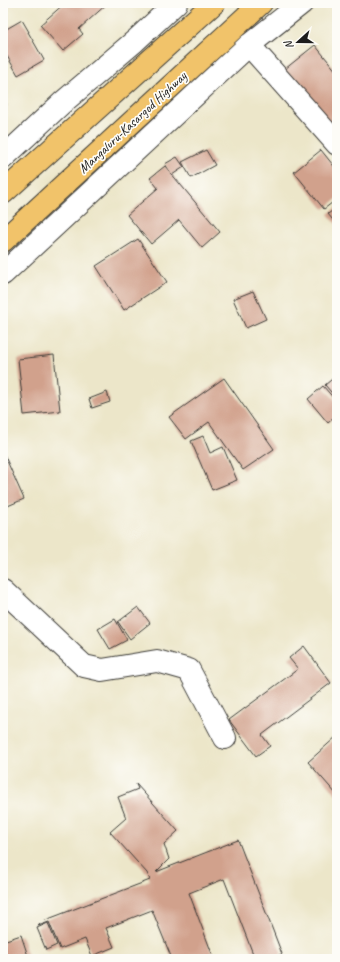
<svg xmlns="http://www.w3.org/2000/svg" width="340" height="962" viewBox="0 0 340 962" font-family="Caveat,sans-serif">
<rect width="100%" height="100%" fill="#fdfcf7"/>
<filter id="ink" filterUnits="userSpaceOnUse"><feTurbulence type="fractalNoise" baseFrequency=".025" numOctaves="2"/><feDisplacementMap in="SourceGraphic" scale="8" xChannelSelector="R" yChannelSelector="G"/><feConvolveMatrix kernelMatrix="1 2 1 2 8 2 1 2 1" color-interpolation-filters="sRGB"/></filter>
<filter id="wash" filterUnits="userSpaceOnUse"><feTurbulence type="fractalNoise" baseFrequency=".012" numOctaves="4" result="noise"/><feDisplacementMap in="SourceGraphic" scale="16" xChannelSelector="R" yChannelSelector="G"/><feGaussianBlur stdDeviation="0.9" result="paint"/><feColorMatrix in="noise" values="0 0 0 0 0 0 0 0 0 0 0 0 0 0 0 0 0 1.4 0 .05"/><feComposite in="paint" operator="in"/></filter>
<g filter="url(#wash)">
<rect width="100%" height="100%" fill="#ece6c9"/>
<g id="blocks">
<g fill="#d1a18c">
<polygon points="65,3 108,3 79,29 83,34 63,51 40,25"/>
<polygon points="22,20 29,32 28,32 44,60 18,75 7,56 3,59 3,31"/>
<polygon points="315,45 337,72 337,125 328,133 280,73"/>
<polygon points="3,99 7,105 3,108"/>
<polygon points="206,150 215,165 191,178 182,162"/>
<polygon points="321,150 337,170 337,199 324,209 294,172"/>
<polygon points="177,157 184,167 172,175 165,164"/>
<polygon points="165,166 220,232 202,248 179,220 151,244 127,215 158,188 150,178"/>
<polygon points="337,207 337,225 328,214"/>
<polygon points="138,239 167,282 124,310 96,266"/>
<polygon points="253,291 266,319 246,328 233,299"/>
<polygon points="54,355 60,411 24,415 18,359"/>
<polygon points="337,375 337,399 325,385"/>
<polygon points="224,378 274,449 243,470 209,422 186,439 169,417"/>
<polygon points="323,386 337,402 337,415 328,423 308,399"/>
<polygon points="107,392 110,402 92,408 89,399"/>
<polygon points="203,436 210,453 223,447 237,480 212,490 191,441"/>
<polygon points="3,452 24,499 3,508"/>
<polygon points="138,607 150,623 130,639 118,622"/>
<polygon points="115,619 127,640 110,649 98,629"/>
<polygon points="304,646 331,683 262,735 270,746 256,756 229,720 298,669 289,658"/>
<polygon points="337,736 337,795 308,762"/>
<polygon points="136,784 178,831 164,844 169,859 156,872 238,840 282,954 270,959 255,959 224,879 189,893 214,959 172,959 152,910 106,928 114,947 92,956 85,939 60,949 49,922 38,926 43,921 150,880 147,873 110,832 126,818 118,797 138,789"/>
<polygon points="48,923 57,945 46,950 37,928"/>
<polygon points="21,935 29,959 3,959 3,941"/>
</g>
</g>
</g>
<g filter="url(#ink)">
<use href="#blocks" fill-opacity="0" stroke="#3b3a36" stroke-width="1"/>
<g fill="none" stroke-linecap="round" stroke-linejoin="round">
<g stroke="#3b3a36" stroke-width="24">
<g id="minor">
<polyline points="249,45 337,144"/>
<polyline points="3,158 62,103 135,41 176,3"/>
<polyline points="3,274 249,45 302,3"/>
<polyline points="3,590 84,666 102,670 157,661 189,670 225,738"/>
</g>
</g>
<g stroke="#3b3a36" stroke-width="24">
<g id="highway">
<polyline points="3,193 214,3"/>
<polyline points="3,241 261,3"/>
</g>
</g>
<use href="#minor" stroke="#fff" stroke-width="22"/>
<use href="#highway" stroke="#f1c36a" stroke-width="22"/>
</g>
</g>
<g text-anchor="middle" stroke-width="3.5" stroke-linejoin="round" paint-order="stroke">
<g font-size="14" fill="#1c1c1c" stroke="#fdfcf7">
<text transform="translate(132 122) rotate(-43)" y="5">Mangaluru-Kasargod Highway</text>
</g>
</g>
<rect width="340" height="962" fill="none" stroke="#fdfcf7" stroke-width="16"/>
<g transform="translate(298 42) rotate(249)" stroke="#fdfcf7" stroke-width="3" paint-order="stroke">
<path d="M0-3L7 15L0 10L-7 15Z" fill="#1c1c1c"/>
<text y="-6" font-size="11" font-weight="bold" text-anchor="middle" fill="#1c1c1c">N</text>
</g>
</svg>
